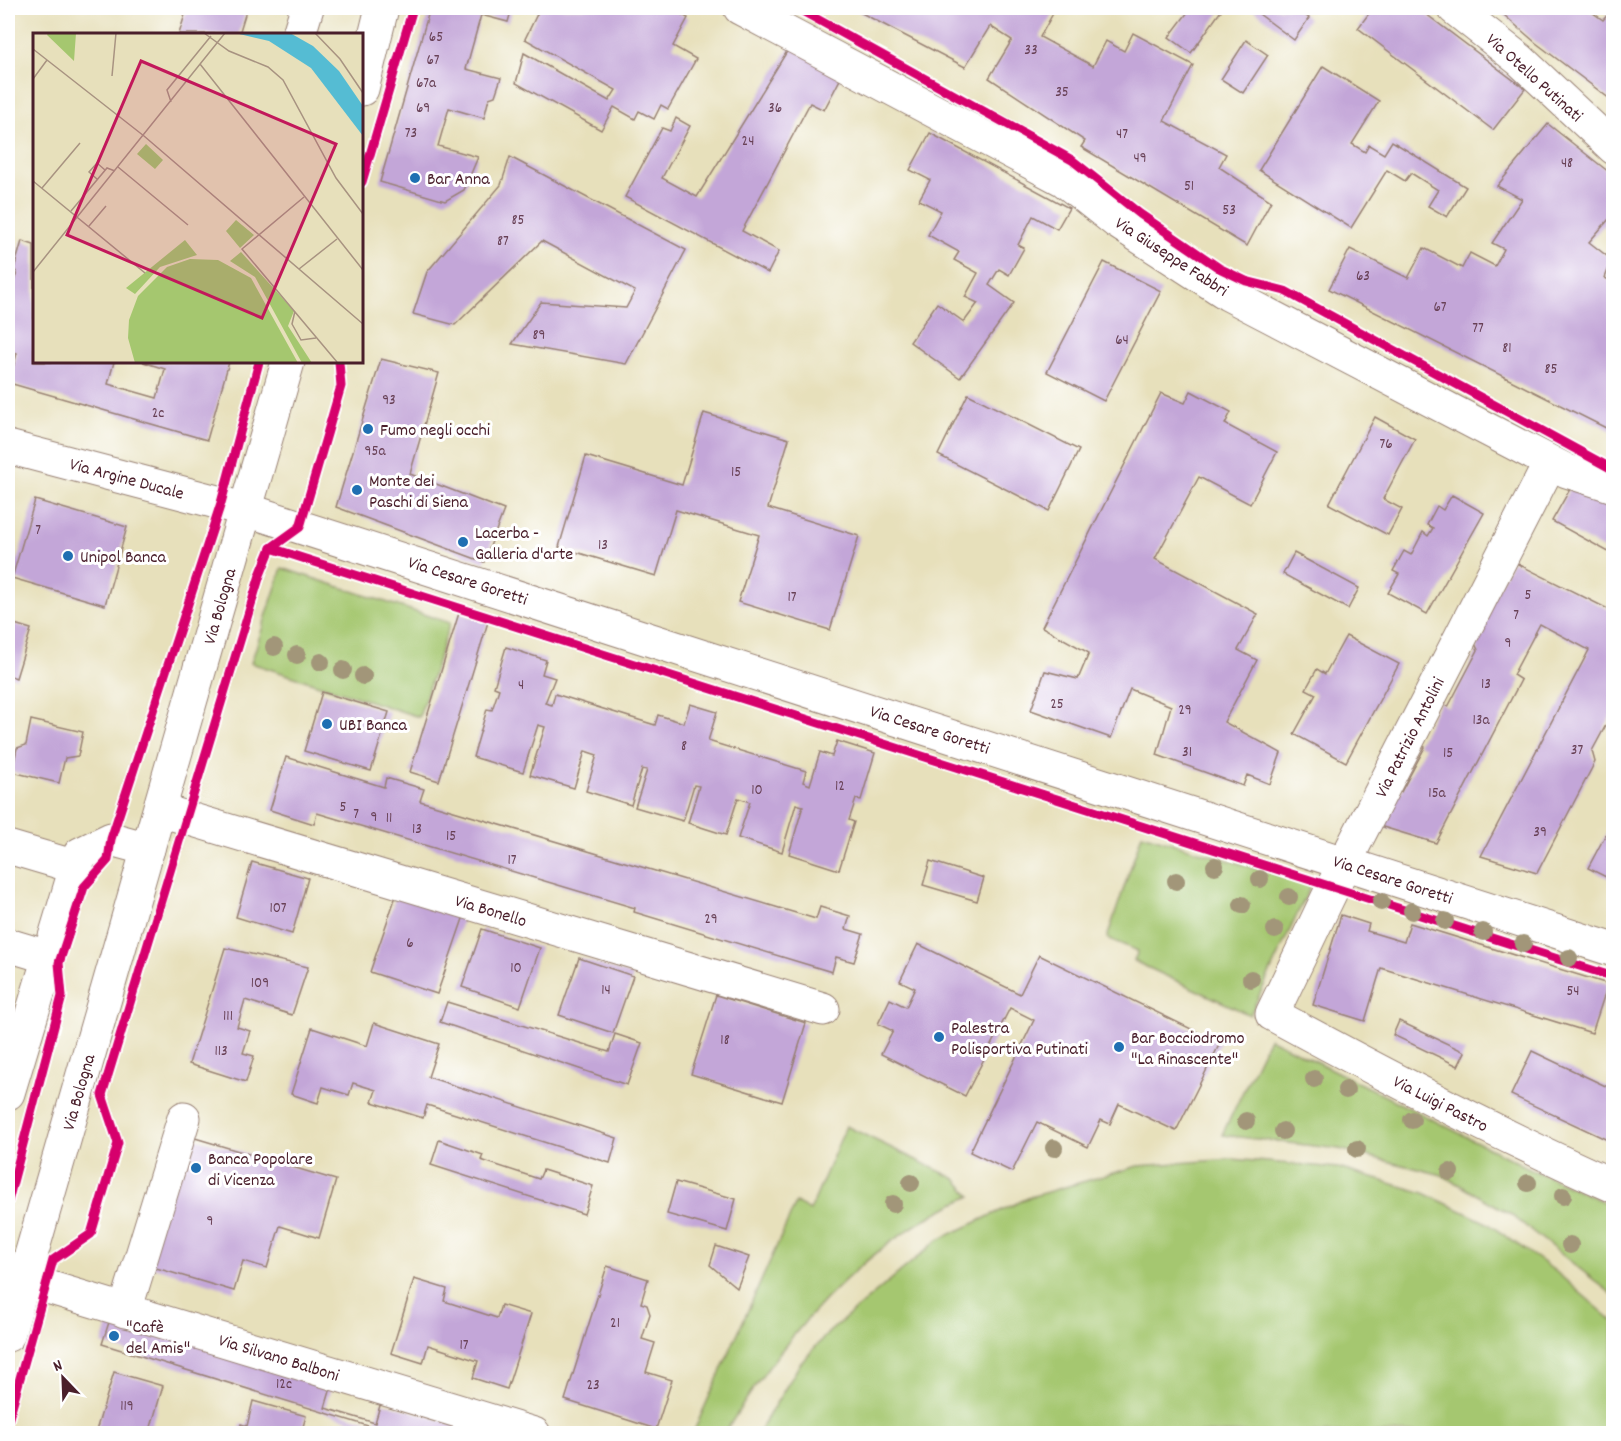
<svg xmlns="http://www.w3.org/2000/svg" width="1621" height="1441" viewBox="0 0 1621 1441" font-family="Dekko,sans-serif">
<rect width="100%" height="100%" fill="#fff"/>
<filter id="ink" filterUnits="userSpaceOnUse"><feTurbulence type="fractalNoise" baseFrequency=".0167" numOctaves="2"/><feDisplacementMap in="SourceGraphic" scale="12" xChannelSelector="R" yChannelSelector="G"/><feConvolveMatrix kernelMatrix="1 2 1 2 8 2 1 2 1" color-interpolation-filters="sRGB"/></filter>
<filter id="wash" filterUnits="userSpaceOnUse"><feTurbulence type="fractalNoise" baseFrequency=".008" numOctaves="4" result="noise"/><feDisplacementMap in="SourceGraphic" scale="24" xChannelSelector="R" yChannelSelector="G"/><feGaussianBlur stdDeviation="1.35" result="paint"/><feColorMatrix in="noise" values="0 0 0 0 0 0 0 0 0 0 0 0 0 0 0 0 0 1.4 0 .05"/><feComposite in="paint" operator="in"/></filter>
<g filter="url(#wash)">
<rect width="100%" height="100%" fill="#e7e0bb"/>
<g fill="#a5c76f" stroke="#78734d" stroke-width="1.5">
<polygon points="282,568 450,623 419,717 251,663"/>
<polygon points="1142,834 1311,885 1250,1015 1134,961 1138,951 1107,938"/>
<polygon points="1269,1038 1535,1171 1613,1206 1613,1295 1509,1213 1442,1175 1339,1149 1222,1135"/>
<path d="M846 1126 956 1179 971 1196C863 1242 784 1335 725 1433H693L796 1203 810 1211Z"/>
<polygon points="1232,1159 1338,1168 1424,1193 1487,1223 1555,1271 1613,1321 1613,1433 758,1433 800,1364 829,1332 938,1240 1030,1197 1138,1166"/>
</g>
<g id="blocks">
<g fill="#c3a6d8">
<polygon points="187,8 247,8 239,34 179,34"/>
<polygon points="430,8 512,8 508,22 481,15 466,69 501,78 495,96 489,98 484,118 449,108 438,146 478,157 464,190 445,201 380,182"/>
<polygon points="540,8 670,8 688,18 673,46 696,59 668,109 661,105 654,119 639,111 635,119 614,107 601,130 516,83 524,53 609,101 616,90 525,39"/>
<polygon points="852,8 1056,8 1040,37 1093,66 1106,41 1124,51 1133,33 1193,65 1164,121 1226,154 1219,167 1271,201 1247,246 1081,147 1085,141 989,78 1012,40 990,26 965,67"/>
<polygon points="1191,8 1223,8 1191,53 1169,37"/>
<polygon points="1251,8 1294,8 1309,18 1294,40"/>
<polygon points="1373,8 1418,8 1525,89 1493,130 1358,28"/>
<polygon points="1496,8 1586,8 1603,20 1614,8 1614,102 1536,43"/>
<polygon points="794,40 846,68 824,110 810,103 742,231 779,251 768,273 625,197 662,128 670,131 676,118 690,126 662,178 697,197"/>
<polygon points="1246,40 1268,55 1243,93 1221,79"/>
<polygon points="1323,66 1379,101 1352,144 1365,152 1369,145 1384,154 1392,141 1466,187 1447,217 1428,206 1438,190 1411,173 1405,181 1387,170 1351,228 1259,170"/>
<polygon points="1548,124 1614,176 1614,220 1610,218 1589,242 1612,260 1605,278 1614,283 1614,432 1329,289 1350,249 1408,278 1424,248 1462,268 1470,253 1495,266 1504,249 1492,243 1522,199 1497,186"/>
<polygon points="930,133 1069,208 1057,229 1033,216 1018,245 1024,248 1009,275 999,269 989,285 1014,303 960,378 910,342 937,303 964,322 978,303 965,297 978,273 954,260 959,252 928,235 941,211 919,200 930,180 910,170"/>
<polygon points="510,157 686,250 626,364 512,344 541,302 626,308 635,291 542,241 455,325 413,314 427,272 501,185"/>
<polygon points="22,241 34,245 34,362 114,362 108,384 157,398 165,369 143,362 229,362 207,440 9,383 17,353 8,350 8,296 17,273 14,269"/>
<polygon points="1104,262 1161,291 1104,401 1047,372"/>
<polygon points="381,359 439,373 410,474 504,510 484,562 336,507"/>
<polygon points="1191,391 1231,412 1225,424 1277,452 1250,504 1199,477 1155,559 1258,614 1238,650 1257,660 1224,722 1281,753 1270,784 1247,775 1243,786 1157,755 1171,706 1130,689 1111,738 1031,710 1045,671 1078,679 1089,653 1042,627 1161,393 1185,403"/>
<polygon points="968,394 1079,450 1049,511 938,455"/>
<polygon points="704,413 789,439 768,508 859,536 830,630 738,602 759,535 676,510 656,576 559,547 586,456 682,485"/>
<polygon points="1375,417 1415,439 1383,499 1402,509 1388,535 1329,504"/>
<polygon points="1574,482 1614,504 1614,555 1552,521"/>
<polygon points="1452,495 1484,513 1427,614 1388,593 1399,574 1393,571 1404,551 1411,555 1423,532 1428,536 1433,528 1427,525 1437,506 1443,510"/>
<polygon points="35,500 127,527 105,605 12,578"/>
<polygon points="1294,553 1359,588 1348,609 1283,574"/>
<polygon points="1512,561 1614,612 1614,710 1592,751 1595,762 1537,873 1481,856 1589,650 1540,624 1513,675 1521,680 1436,843 1373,824 1390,793 1401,792 1425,747 1418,744 1440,702 1448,707 1478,650 1472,637"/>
<polygon points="459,613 488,622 439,781 410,772"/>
<polygon points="8,622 31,629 16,678 8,675"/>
<polygon points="1346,636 1399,664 1346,762 1294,734 1316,694 1306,689 1317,669 1325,674"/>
<polygon points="506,647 546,660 542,674 555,678 545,703 552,705 555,694 655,725 658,715 684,723 690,704 717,712 708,741 806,771 803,782 810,785 820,752 832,756 837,741 875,753 861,800 856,799 849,820 854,822 839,870 789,854 803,806 796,804 782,852 738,838 750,802 738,798 726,835 688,823 699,786 694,785 683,821 635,807 647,770 642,769 631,805 586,791 597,755 585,751 574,788 530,775 545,727 538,725 523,772 473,757 487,709 492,710 499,689 494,687"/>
<polygon points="322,692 389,712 371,771 304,751"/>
<polygon points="31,720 83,732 78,756 65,758 59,783 12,772 17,748 26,745"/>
<polygon points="286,757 384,787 386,778 424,789 420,801 816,919 820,907 850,916 846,929 863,934 854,962 836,957 832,972 634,912 635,908 317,813 314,824 270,810"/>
<polygon points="1614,819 1614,881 1588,868"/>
<polygon points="930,861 984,878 977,901 923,885"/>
<polygon points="252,862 308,878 292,934 236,917"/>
<polygon points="399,887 466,910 437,994 370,972"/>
<polygon points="1341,915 1369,924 1367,931 1404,942 1410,923 1608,984 1592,1033 1381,968 1365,1021 1313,1005"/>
<polygon points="482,929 540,948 520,1007 462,987"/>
<polygon points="918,944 1020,994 1039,955 1220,1043 1176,1131 1119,1104 1110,1124 1101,1120 1088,1147 1037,1122 1012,1172 970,1152 1034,1020 1010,1008 965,1096 881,1054 893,1031 878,1024 890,999 906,1007 915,988 900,981"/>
<polygon points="225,948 308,967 292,1015 245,1000 237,1027 250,1031 243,1053 254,1056 246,1082 189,1064"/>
<polygon points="579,958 633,976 613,1033 559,1015"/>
<polygon points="716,995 806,1023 782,1102 691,1074"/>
<polygon points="447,1002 609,1052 615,1034 642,1043 627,1085 440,1022"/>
<polygon points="1399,1021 1465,1052 1458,1066 1393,1035"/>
<polygon points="374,1023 439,1044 428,1077 617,1138 610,1163 427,1105 423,1118 372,1102 376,1090 353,1083 349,1095 323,1087 318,1103 291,1094 312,1028 367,1046"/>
<polygon points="1532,1051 1614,1090 1614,1143 1511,1095"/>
<polygon points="185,1135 336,1180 319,1238 280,1226 267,1268 243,1261 234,1291 146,1265"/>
<polygon points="439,1140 483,1155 481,1160 539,1179 543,1170 593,1186 584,1214 431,1165"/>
<polygon points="676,1182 736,1199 727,1231 667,1214"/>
<polygon points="716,1246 749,1257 737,1288 710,1265"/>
<polygon points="607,1266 648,1279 641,1303 647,1305 650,1314 642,1339 655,1343 646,1372 672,1380 656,1429 565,1400"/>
<polygon points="414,1279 447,1289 444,1301 497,1318 501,1305 531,1314 507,1389 473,1378 478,1361 428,1345 423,1363 391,1353"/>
<polygon points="111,1316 333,1381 325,1408 375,1423 381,1402 486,1434 394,1434 102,1344"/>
<polygon points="114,1372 163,1386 149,1434 95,1434"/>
<polygon points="253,1401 306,1416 301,1434 239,1434 241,1424 247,1426"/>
</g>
</g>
</g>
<g filter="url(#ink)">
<use href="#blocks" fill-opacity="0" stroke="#988073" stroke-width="1.5"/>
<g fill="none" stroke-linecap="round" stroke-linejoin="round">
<g stroke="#988073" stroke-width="35">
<g id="minor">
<polyline points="740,8 1064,180 1117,222 1228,294 1567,471 1614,486"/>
<polyline points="1454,8 1520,60 1614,148"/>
<polyline points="299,34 307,8"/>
<polyline points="362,89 382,8"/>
<polyline points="8,447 247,510 1614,950"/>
<path d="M1550 463 1344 864 1272 1014C1384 1075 1497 1134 1614 1186"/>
<polyline points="160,810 823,1009"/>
<polyline points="8,847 76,867"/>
<polyline points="8,945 48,957"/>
<polyline points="8,1093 80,854 111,839 148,849"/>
<polyline points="8,1275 534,1434"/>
<polyline points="125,1311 184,1118"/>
<polyline points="8,1335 288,362"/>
</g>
</g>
<use href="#minor" stroke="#fff" stroke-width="33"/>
<g stroke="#fff" stroke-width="13">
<g id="cycleway">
<polyline points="797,8 1072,160 1140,214 1219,268 1246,281 1285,291 1614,470"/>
<polyline points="362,182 413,8"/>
<polyline points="271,548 1614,977"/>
<polyline points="8,1201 62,996 59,963 84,887 108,860 111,839 221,503 259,362"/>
<polyline points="8,1421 53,1260 91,1234 118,1143 102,1095 260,575 271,548 300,527 341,386 339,362"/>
</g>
</g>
<use href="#cycleway" stroke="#d6006c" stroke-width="9"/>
</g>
<g fill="#a29679">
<circle cx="274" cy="647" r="9"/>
<circle cx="297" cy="655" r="9"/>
<circle cx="321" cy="662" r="9"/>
<circle cx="343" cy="670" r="9"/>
<circle cx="363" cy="676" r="9"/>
<circle cx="1215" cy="866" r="9"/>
<circle cx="1260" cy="879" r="9"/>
<circle cx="1176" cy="881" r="9"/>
<circle cx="1289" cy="897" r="9"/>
<circle cx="1381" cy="902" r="9"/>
<circle cx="1242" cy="905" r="9"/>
<circle cx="1412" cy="911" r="9"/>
<circle cx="1445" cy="921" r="9"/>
<circle cx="1275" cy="930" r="9"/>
<circle cx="1483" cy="932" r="9"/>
<circle cx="1523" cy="944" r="9"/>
<circle cx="1569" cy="958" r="9"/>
<circle cx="1251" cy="979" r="9"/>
<circle cx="1314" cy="1079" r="9"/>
<circle cx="1346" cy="1090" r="9"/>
<circle cx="1412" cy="1120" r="9"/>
<circle cx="1246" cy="1121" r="9"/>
<circle cx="1283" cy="1131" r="9"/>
<circle cx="1054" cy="1148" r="9"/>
<circle cx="1357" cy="1149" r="9"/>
<circle cx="1450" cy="1172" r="9"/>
<circle cx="911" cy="1183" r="9"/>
<circle cx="1528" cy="1183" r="9"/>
<circle cx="1563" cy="1196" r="9"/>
<circle cx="893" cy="1204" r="9"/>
<circle cx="1570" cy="1245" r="9"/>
</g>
</g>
<g fill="#1f6fb2" stroke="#fff" stroke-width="2">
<circle cx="415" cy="178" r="6"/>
<circle cx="368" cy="429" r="6"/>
<circle cx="357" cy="490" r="6"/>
<circle cx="463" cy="542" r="6"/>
<circle cx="68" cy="556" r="6"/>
<circle cx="327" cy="724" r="6"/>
<circle cx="939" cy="1037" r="6"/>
<circle cx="1119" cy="1047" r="6"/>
<circle cx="196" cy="1168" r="6"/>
<circle cx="114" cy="1336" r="6"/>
</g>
<g text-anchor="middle" stroke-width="6" stroke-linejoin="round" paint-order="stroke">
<g font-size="15" fill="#684156">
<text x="436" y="41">65</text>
<text x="1031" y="54">33</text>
<text x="433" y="64">67</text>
<text x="426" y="87">67a</text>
<text x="1062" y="96">35</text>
<text x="423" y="112">69</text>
<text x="775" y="112">36</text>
<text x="411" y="137">73</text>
<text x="1122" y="138">47</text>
<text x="748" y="145">24</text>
<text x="1140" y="162">49</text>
<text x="1567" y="167">48</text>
<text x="1189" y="190">51</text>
<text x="1229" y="214">53</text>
<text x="518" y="224">85</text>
<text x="503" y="245">87</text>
<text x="1363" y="280">63</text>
<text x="1440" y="311">67</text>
<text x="1478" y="332">77</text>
<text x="539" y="339">89</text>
<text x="1122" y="344">64</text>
<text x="1507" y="352">81</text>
<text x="1551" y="373">85</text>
<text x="389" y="404">93</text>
<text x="158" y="417">2c</text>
<text x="1386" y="448">76</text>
<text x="375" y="455">95a</text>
<text x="736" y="476">15</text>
<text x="38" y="534">7</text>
<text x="603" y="549">13</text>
<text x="1528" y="599">5</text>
<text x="792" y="601">17</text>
<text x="1516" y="619">7</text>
<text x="1508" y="647">9</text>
<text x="1486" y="688">13</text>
<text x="521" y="689">4</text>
<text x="1057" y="708">25</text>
<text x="1185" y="714">29</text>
<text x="1481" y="724">13a</text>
<text x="684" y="750">8</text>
<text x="1577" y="754">37</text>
<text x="1187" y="756">31</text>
<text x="1448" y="757">15</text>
<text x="840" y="790">12</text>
<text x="757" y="794">10</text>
<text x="1437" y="797">15a</text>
<text x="343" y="811">5</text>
<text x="356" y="818">7</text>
<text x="374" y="821">9</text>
<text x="389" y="822">11</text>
<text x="417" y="833">13</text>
<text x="1540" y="836">39</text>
<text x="451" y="840">15</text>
<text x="512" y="864">17</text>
<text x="278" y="912">107</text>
<text x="711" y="923">29</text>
<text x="410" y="947">6</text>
<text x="516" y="972">10</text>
<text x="260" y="987">109</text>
<text x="606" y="994">14</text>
<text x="1573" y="995">54</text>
<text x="228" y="1020">111</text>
<text x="725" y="1044">18</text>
<text x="221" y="1055">113</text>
<text x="210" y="1225">9</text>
<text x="615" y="1327">21</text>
<text x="464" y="1349">17</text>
<text x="284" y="1388">12c</text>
<text x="593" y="1389">23</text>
<text x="127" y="1410">119</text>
</g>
<g font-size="18" fill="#4a1f2b" stroke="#fff">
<text transform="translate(1535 77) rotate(42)" y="6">Via Otello Putinati</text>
<text transform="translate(1172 256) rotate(33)" y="6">Via Giuseppe Fabbri</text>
<text transform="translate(127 478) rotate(15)" y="6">Via Argine Ducale</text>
<text transform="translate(468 580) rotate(18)" y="6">Via Cesare Goretti</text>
<text transform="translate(219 606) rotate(-74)" y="6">Via Bologna</text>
<text transform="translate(930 729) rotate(18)" y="6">Via Cesare Goretti</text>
<text transform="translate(1409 737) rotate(-63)" y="6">Via Patrizio Antolini</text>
<text transform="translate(1393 879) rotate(18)" y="6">Via Cesare Goretti</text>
<text transform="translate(491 910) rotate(17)" y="6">Via Bonello</text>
<text transform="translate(78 1092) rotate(-74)" y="6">Via Bologna</text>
<text transform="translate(1441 1103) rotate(27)" y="6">Via Luigi Pastro</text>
<text transform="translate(279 1357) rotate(17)" y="6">Via Silvano Balboni</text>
</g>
<g font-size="18" fill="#4a1f2b" stroke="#fff" text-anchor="start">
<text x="427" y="184">Bar Anna</text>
<text x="380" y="435">Fumo negli occhi</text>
<text x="369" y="486">Monte dei<tspan x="369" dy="21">Paschi di Siena</tspan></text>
<text x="475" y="538">Lacerba -<tspan x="475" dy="21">Galleria d'arte</tspan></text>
<text x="80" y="562">Unipol Banca</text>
<text x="339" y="730">UBI Banca</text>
<text x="951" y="1033">Palestra<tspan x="951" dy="21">Polisportiva Putinati</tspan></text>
<text x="1131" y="1043">Bar Bocciodromo<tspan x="1131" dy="21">"La Rinascente"</tspan></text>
<text x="208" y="1164">Banca Popolare<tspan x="208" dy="21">di Vicenza</tspan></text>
<text x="126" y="1332">"Cafè<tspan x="126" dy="21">del Amis"</tspan></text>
</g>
</g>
<g transform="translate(33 33)">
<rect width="330" height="330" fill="#e7e0bb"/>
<path d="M43 0 41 28 14 2 15 0ZM113 111 130 127 122 136 104 121ZM203 187 221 202 207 215 193 198ZM152 207 164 222 127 234 102 261 93 255ZM208 219 261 278 255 293 279 330H269L222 244 197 228ZM157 226 185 227 218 245 265 330H102L95 305 96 287 105 263 134 234Z" fill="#a5c76f"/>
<path d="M202 0H257L280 13 306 38 330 73V103L278 35 236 8Z" fill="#55bcd3"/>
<path fill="none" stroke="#a89381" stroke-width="1.5" d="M171 0 196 18 235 34 250 47 303 145 330 181M282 0 307 26 330 60M0 16 111 103 330 291M167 31 330 237M79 43 83 0M0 46 14 27M138 69 134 57 178 3M85 134 155 192M64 146 56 139 64 130 72 137M0 148 112 240M9 155 47 110M271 164 209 216 304 329M38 178 74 135 82 138M56 193 73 173M266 236 304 206M0 239 192 0M262 278 259 291 268 307 283 305"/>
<path fill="#c2185b" fill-opacity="0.15" stroke="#c2185b" stroke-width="3" d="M108 28 303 111 229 285 34 202Z"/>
<rect width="330" height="330" fill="none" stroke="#4a1f2b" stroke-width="3"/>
</g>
<rect width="1621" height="1441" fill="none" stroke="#fff" stroke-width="30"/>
<g transform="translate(63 1378) rotate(337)" stroke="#ffffff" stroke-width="4.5" paint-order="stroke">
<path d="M0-4.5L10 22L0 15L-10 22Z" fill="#4a1f2b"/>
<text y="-9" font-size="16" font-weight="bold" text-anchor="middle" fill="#4a1f2b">N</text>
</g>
</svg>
